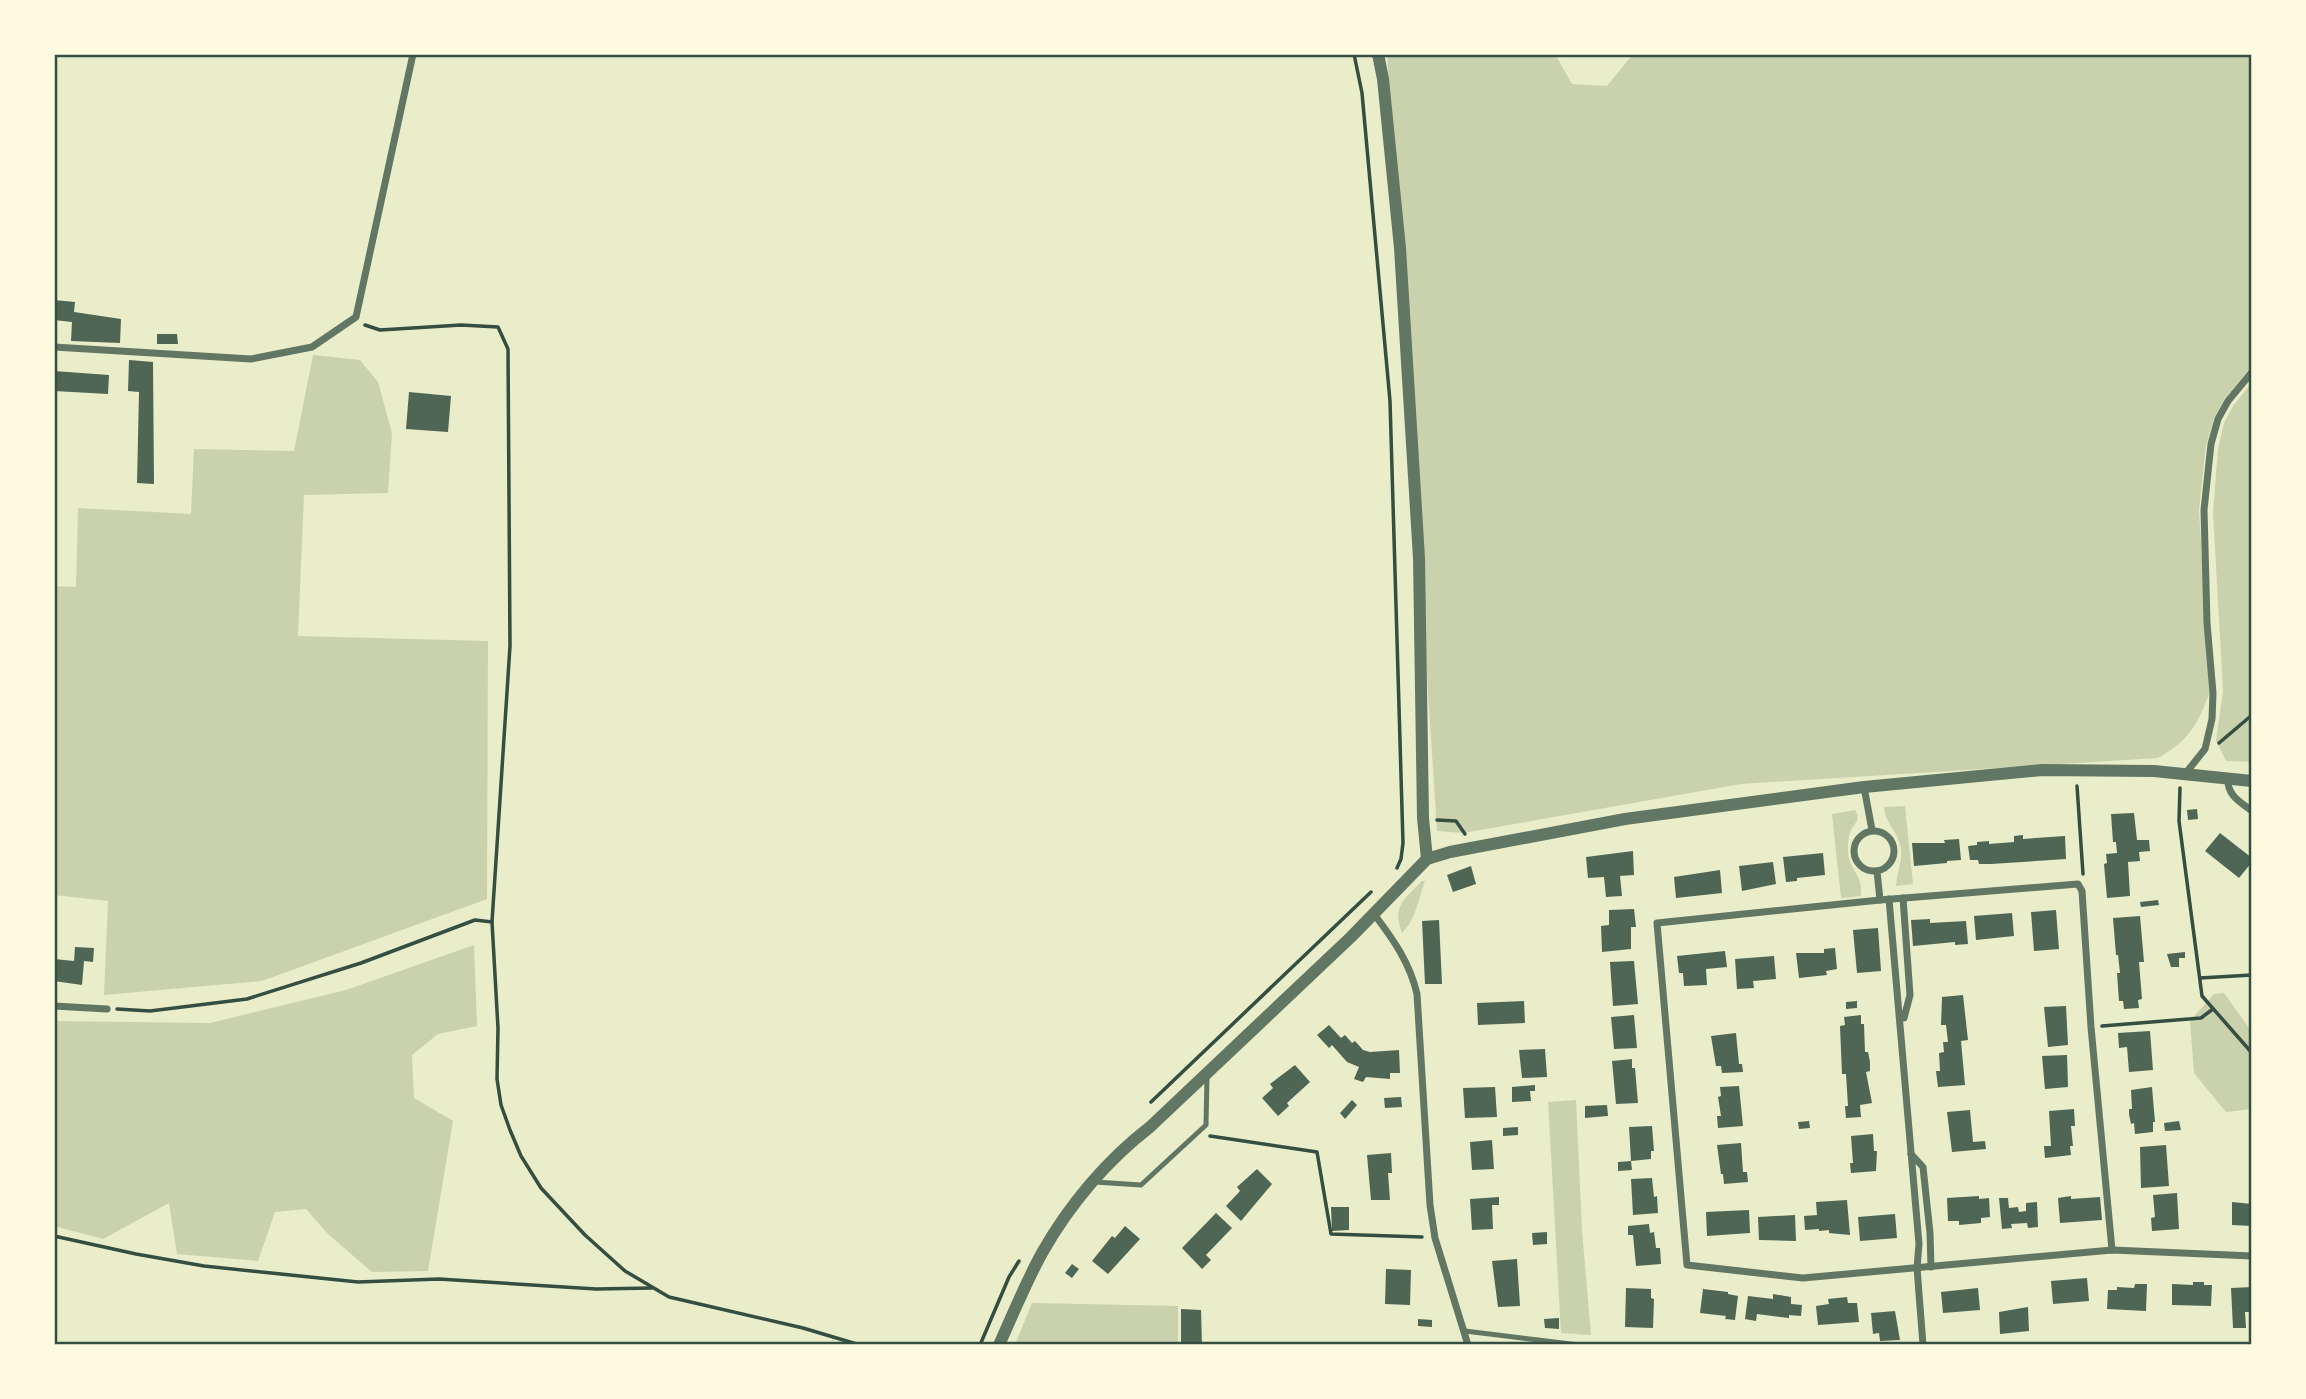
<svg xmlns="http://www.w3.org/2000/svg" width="2306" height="1399" viewBox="0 0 2306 1399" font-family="'PT Sans Narrow',sans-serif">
<rect width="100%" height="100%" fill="#e9edc9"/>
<g fill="#cad2ad">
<path d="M1387 54H1555L1572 84 1607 86 1633 54H2252V366L2225 398 2214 418 2206 445 2199 510 2210 692C2197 725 2190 740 2158 758L1741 784 1463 833 1437 831Z"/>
<polygon points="313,355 360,360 378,382 392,433 388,493 304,495 298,636 488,641 487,899 262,981 104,995 108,901 54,895 54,586 76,587 78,508 191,514 194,449 294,451"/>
<polygon points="2252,382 2252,762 2226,761 2216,741 2223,691 2213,513 2218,449 2224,423 2233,406"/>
<path d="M1905 806 1913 884 1896 886C1897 872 1904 857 1900 845 1897 830 1885 823 1884 807Z"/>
<path d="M1855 810C1861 820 1856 821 1851 830 1849 834 1848 842 1848 847 1846 868 1864 874 1861 896L1841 898 1832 814Z"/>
<path d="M1422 881H1425C1418 900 1416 919 1402 933 1392 905 1404 900 1422 881Z"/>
<polygon points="474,945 477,1026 438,1034 412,1055 414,1098 453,1121 428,1271 372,1272 329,1235 306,1209 275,1212 258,1261 177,1254 169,1203 103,1239 54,1226 54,1021 210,1023 346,990"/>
<polygon points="2224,993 2252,1032 2252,1109 2226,1112 2194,1073 2190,1021 2214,994"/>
<polygon points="1576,1100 1582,1230 1591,1335 1561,1333 1548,1102"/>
<polygon points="1032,1303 1178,1306 1178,1345 1015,1345"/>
</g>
<g fill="#4f6655">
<polygon points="54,300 75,302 74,312 121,319 120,343 71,341 72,322 54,320"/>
<polygon points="157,334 177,334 178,344 157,344"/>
<polygon points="129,360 153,362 154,484 137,483 139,392 128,391"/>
<polygon points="54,371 109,375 108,394 54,391"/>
<polygon points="409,392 451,396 448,432 406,429"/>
<polygon points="2197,809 2198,819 2188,820 2187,810"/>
<polygon points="2134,813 2137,840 2149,840 2150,851 2139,852 2140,861 2128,862 2130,896 2107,898 2104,864 2107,863 2106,854 2117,853 2116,842 2113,842 2111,814"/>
<polygon points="2220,833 2252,858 2252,862 2239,878 2205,851"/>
<polygon points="2023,835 2023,839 2065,836 2066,859 1991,864 1979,864 1978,860 1970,860 1968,846 1977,845 1977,842 1989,841 1989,844 2014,842 2014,836"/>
<polygon points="1959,839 1961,860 1947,861 1947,863 1914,866 1912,843 1945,843 1944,840"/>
<polygon points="1633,851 1634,875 1620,876 1622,896 1606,897 1604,877 1588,878 1586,857"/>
<polygon points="1823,853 1825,875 1797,878 1797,881 1786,882 1783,857"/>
<polygon points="1773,862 1776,884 1742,891 1739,866"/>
<polygon points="1471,866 1476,884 1453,892 1447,875"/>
<polygon points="1720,870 1722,893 1676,898 1674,877"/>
<polygon points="2158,900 2159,905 2141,907 2140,902"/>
<polygon points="1634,909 1636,927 1631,927 1631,949 1602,952 1601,926 1609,925 1609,910"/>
<polygon points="2056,910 2059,949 2034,951 2031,912"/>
<polygon points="2012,913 2014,936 1976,940 1974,916"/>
<polygon points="2140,916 2144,962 2139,962 2142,999 2138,1000 2139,1008 2124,1009 2123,1001 2119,1001 2117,973 2120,973 2118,955 2116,955 2113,918"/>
<polygon points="1930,919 1930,923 1966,921 1968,944 1955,945 1955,942 1913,946 1911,920"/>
<polygon points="1439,920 1442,984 1425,984 1422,921"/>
<polygon points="1878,928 1881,971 1857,973 1853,930"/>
<polygon points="75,947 94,948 93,962 84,961 82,985 54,981 54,959 74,961"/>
<polygon points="1835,948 1837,969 1826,971 1827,975 1799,978 1796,953 1824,953 1824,949"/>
<polygon points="1725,951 1727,967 1706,969 1707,985 1684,986 1683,973 1679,973 1677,956"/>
<polygon points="2185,952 2185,958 2179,958 2179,967 2171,967 2167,954"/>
<polygon points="1774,956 1776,979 1753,981 1754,988 1737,989 1735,959"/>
<polygon points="1632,961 1634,961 1638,1004 1613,1006 1610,962"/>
<polygon points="1963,995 1968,1040 1961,1041 1965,1085 1938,1087 1936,1071 1940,1071 1939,1053 1944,1052 1943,1042 1948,1042 1946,1025 1941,1025 1942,997"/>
<polygon points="1524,1001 1525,1023 1478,1025 1477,1003"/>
<polygon points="1857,1001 1857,1008 1846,1009 1846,1002"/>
<polygon points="2066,1006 2068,1045 2048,1047 2044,1007"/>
<polygon points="1634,1015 1637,1048 1614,1049 1611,1017"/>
<polygon points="1861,1015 1861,1024 1864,1024 1865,1052 1868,1052 1870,1062 1870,1071 1866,1072 1872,1103 1860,1105 1861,1117 1846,1118 1845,1106 1848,1106 1846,1074 1842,1074 1840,1026 1845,1025 1844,1017"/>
<polygon points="1329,1025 1341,1038 1345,1035 1352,1043 1355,1041 1363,1050 1370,1052 1399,1050 1400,1073 1390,1073 1390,1079 1366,1077 1363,1082 1354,1079 1359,1067 1347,1062 1332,1045 1329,1048 1317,1035"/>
<polygon points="2150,1031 2153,1070 2129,1072 2127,1047 2119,1048 2118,1033"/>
<polygon points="1736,1033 1739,1064 1742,1064 1743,1072 1722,1073 1721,1066 1716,1066 1711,1036"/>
<polygon points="1545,1049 1547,1077 1522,1078 1519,1050"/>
<polygon points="2067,1055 2068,1087 2045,1089 2042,1056"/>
<polygon points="1632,1059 1632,1068 1635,1068 1638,1103 1616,1104 1612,1061"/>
<polygon points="1295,1065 1310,1082 1287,1103 1289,1106 1278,1116 1262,1098 1273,1088 1270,1084"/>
<polygon points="1535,1085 1535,1091 1530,1091 1531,1101 1512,1102 1512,1087"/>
<polygon points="1739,1086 1743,1126 1718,1128 1717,1116 1721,1116 1718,1097 1721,1096 1720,1087"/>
<polygon points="1495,1087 1497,1117 1465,1118 1463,1088"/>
<polygon points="2152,1087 2155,1122 2153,1122 2153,1132 2135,1134 2134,1123 2131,1124 2129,1114 2129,1109 2132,1109 2131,1090"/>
<polygon points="1401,1097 1402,1107 1385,1108 1384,1098"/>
<polygon points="1352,1100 1357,1105 1345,1119 1340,1113"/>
<polygon points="1607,1105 1608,1116 1585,1118 1585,1106"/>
<polygon points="2074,1109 2075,1126 2071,1126 2073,1146 2070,1146 2071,1155 2045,1158 2044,1146 2051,1146 2049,1111"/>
<polygon points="1970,1110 1973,1142 1985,1141 1986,1149 1952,1152 1947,1112"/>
<polygon points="1809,1121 1810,1128 1799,1129 1798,1122"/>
<polygon points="2179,1121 2181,1130 2165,1131 2164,1123"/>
<polygon points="1652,1126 1654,1151 1651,1151 1651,1159 1631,1161 1629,1127"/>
<polygon points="1518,1127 1518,1135 1503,1136 1503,1128"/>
<polygon points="1873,1134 1874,1151 1877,1151 1876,1171 1851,1173 1850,1163 1853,1163 1851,1136"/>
<polygon points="1492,1140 1494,1169 1472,1170 1470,1142"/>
<polygon points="1741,1143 1743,1172 1747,1172 1748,1182 1724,1184 1723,1174 1721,1174 1717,1145"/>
<polygon points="2166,1145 2169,1186 2141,1188 2140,1147"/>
<polygon points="1391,1153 1392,1173 1388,1173 1390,1200 1371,1200 1367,1155"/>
<polygon points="1631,1161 1632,1170 1618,1171 1618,1162"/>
<polygon points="1257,1169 1272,1184 1241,1221 1226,1206 1240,1191 1237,1187"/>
<polygon points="1652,1178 1654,1197 1657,1196 1658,1213 1633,1215 1631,1179"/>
<polygon points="2177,1193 2179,1229 2152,1231 2151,1218 2155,1217 2153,1195"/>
<polygon points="1979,1196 1979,1199 1989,1198 1990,1217 1981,1218 1981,1223 1959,1225 1959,1221 1948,1221 1947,1198"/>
<polygon points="2071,1196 2071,1199 2100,1197 2102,1220 2060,1223 2058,1198"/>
<polygon points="1499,1197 1499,1205 1492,1205 1493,1229 1472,1230 1470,1199"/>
<polygon points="1999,1198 2008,1198 2009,1208 2018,1207 2019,1212 2026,1211 2026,1203 2037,1202 2038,1227 2028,1228 2027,1223 2011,1224 2012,1228 2002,1229"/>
<polygon points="1847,1200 1850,1235 1829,1233 1829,1230 1819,1231 1819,1229 1805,1230 1804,1216 1817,1215 1816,1202"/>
<polygon points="2232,1202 2252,1204 2252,1226 2232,1225"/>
<polygon points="1331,1207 1349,1207 1349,1230 1332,1231"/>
<polygon points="1749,1210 1750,1233 1707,1236 1706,1212"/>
<polygon points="1216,1213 1232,1228 1206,1255 1211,1260 1202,1269 1182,1248"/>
<polygon points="1895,1214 1897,1238 1860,1241 1858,1217"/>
<polygon points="1795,1215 1796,1241 1759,1240 1758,1217"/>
<polygon points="1649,1224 1650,1233 1654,1232 1656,1248 1660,1248 1661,1264 1636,1266 1633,1235 1628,1235 1628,1226"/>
<polygon points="1125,1226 1140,1239 1108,1274 1092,1261 1112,1236 1115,1238"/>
<polygon points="1547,1232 1547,1244 1533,1245 1532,1233"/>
<polygon points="1517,1259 1520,1306 1498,1307 1492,1261"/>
<polygon points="1072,1264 1079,1269 1072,1278 1065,1273"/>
<polygon points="1386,1269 1411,1270 1410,1305 1385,1304"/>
<polygon points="2087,1278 2089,1301 2053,1304 2051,1281"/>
<polygon points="2193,1282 2204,1282 2204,1285 2212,1285 2211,1306 2172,1305 2172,1284 2193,1285"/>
<polygon points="2135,1284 2147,1284 2146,1311 2107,1309 2108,1290 2117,1290 2117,1287 2134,1288"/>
<polygon points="2252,1287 2252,1312 2245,1312 2246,1328 2233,1328 2231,1288"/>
<polygon points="1626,1288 1651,1289 1651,1298 1654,1299 1653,1328 1625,1327"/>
<polygon points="1978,1288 1980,1310 1943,1313 1941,1292"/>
<polygon points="1703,1289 1728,1292 1728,1294 1738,1296 1735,1320 1725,1319 1726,1316 1700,1313"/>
<polygon points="1773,1294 1791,1297 1791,1304 1802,1305 1801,1316 1789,1315 1789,1318 1757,1314 1756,1321 1745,1319 1748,1296 1773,1299"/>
<polygon points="1847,1297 1848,1303 1857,1303 1859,1322 1818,1325 1816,1306 1829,1304 1828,1299"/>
<polygon points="2028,1307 2029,1331 2000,1334 1999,1312"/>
<polygon points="1181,1309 1201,1310 1202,1345 1181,1345"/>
<polygon points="1895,1311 1900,1340 1880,1341 1879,1333 1873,1334 1871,1313"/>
<polygon points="1559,1318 1559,1329 1545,1328 1544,1319"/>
<polygon points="1418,1319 1432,1320 1432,1327 1418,1326"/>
</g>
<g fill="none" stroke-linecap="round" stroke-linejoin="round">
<g stroke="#344e41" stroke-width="3.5">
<polyline points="1354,54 1362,93 1390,401 1403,843 1401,859 1397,868"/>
<polyline points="365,325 380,330 461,325 498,327 508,349 510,646 492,922 498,1028 497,1079 501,1105 510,1130 521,1156 541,1188 585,1235 625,1271 669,1297 803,1328 860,1345"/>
<polyline points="2219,743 2252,715"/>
<polyline points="2077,786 2083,874"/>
<polyline points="2180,788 2179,821 2202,996 2252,1053"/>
<polyline points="1437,820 1456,821 1465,834"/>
<polyline points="2200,978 2252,975"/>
<polyline points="117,1009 150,1011 247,999 361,963 475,920 492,922"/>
<polyline points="2102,1026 2201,1018 2213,1009"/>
<polyline points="1151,1102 1371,892"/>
<polyline points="1210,1136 1317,1152 1331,1234 1422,1237"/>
<polyline points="54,1236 136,1254 204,1266 358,1282 439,1279 596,1289 652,1288"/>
<polyline points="980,1345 1009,1277 1019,1261"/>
</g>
<g stroke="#617663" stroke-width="5">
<polyline points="1095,1182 1141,1185 1206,1125 1207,1077"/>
<polyline points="1465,1331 1579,1345"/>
</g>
<g stroke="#617663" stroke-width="7">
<polyline points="54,347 251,359 312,347 356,317 413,54"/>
<polyline points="2185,774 2205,749 2212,719 2213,693 2207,623 2204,510 2211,444 2218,419 2228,401 2252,372"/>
<path d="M2228 779C2227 795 2240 802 2252 811"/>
<polyline points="1864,787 1872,830"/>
<circle cx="1874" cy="851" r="20"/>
<polyline points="1877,871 1880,900 1657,923 1687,1265 1803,1278 2112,1250 2252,1256"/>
<polyline points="1903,898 1910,995 1904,1018"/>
<polyline points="1889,899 1919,1244 1917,1268 1923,1345"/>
<polyline points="1880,900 2078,884 2082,891 2091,1027 2112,1250"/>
<path d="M1374 914C1393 939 1410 963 1417 994L1430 1205 1435 1238 1468 1345"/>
<polyline points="54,1006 107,1009"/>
<polyline points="1911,1154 1923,1167 1930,1233 1931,1267"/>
</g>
<g stroke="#617663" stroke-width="12">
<polyline points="1378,54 1383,79 1400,248 1419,558 1423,818 1427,859"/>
<path d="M999 1345C1013 1314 1026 1282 1042 1253 1069 1205 1107 1160 1150 1127L1351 937 1427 859 1450 852 1625 819 1864 787 2042 770 2154 771 2252 781"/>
</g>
</g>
<rect width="2306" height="1399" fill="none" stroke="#fefae0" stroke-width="112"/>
<rect x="56" y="56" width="2194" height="1287" fill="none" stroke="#344e41" stroke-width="2.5"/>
</svg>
